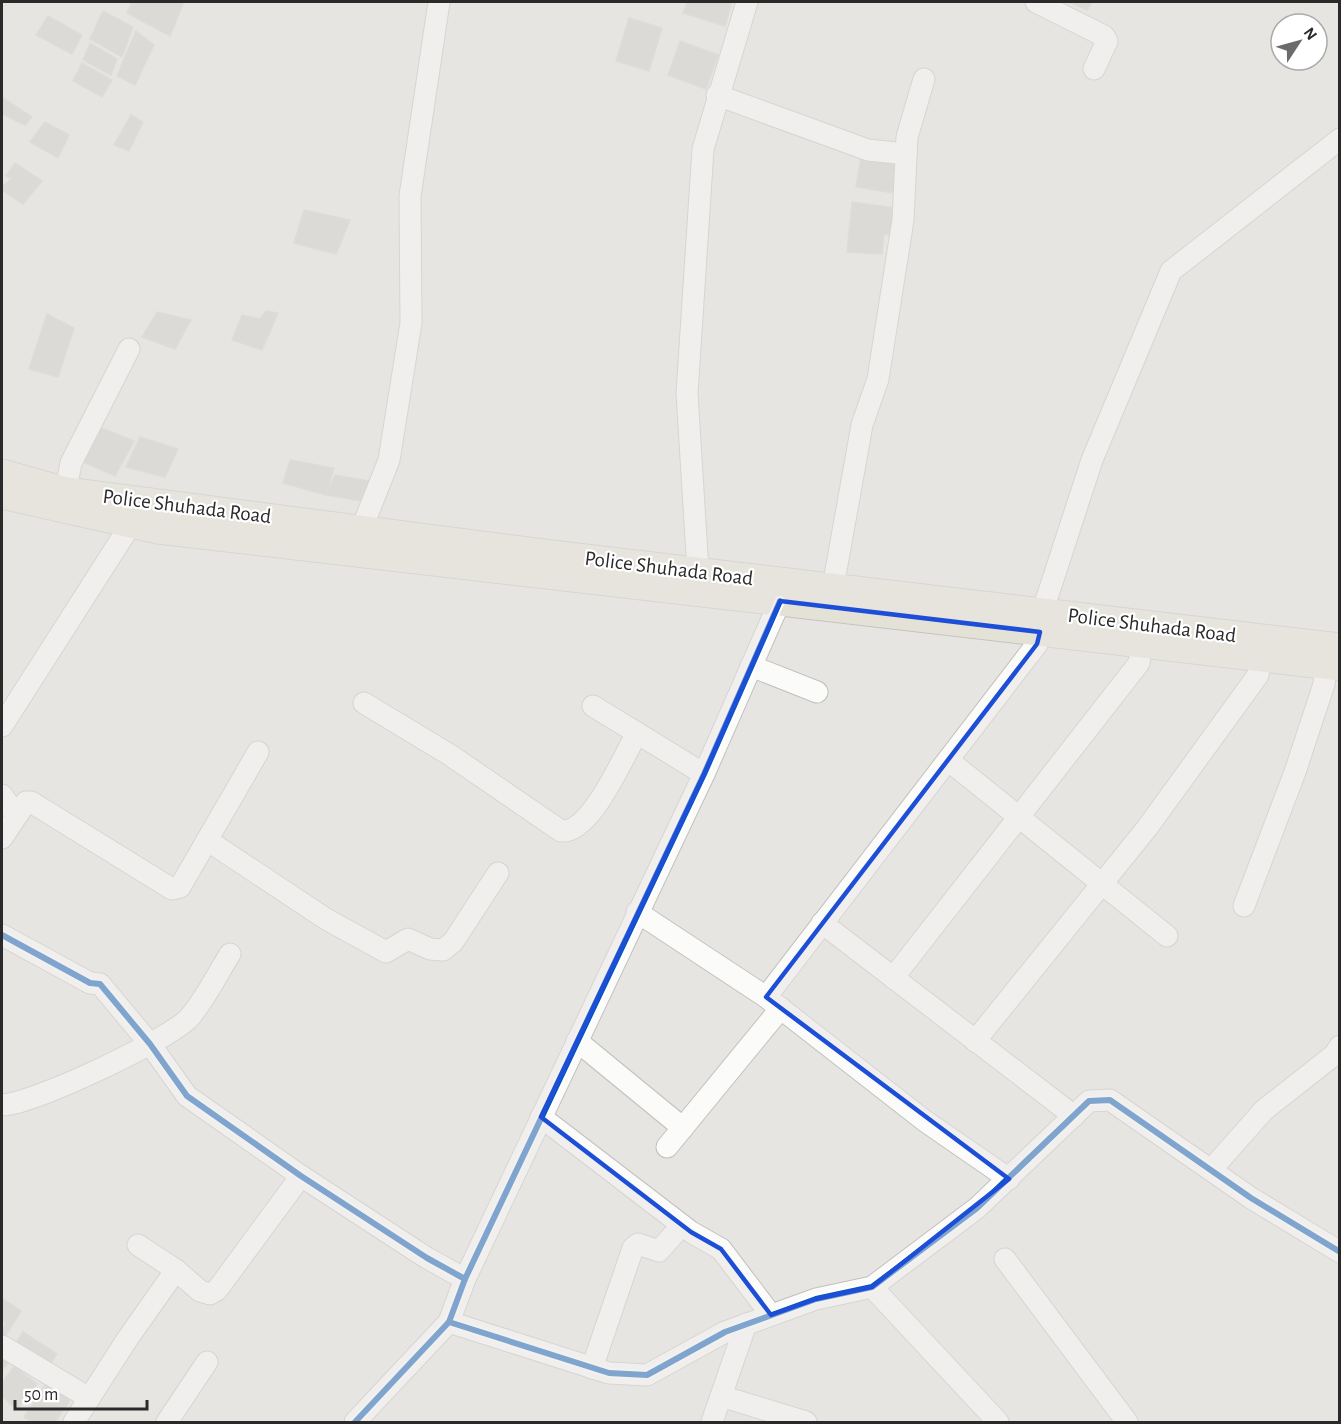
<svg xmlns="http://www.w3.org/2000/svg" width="1341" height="1424" viewBox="0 0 1341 1424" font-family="'Alegreya Sans',sans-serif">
<rect width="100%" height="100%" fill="#e7e5e1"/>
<g fill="#cfcdca" stroke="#d2d0cd" stroke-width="1.5">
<polygon points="132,2 184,2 170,36 127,13"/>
<polygon points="687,2 732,2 725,26 683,13"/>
<polygon points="1069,2 1092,2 1087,10"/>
<polygon points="103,11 133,27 122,57 90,39"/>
<polygon points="48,16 82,35 72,54 36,35"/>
<polygon points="629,18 662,28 649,71 616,61"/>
<polygon points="136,31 154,45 135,85 117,76"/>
<polygon points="680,41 718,55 706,89 668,75"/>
<polygon points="90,43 117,59 111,75 83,60"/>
<polygon points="82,63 112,80 102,97 73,81"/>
<polygon points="2,97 32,117 25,125 2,114"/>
<polygon points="131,115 143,122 129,151 114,145"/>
<polygon points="45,122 69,135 58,158 30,142"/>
<polygon points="861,158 898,164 893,193 856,187"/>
<polygon points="15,163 42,181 23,204 2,190 2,186 12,179 6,176"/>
<polygon points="852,202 895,208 892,234 884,235 882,254 847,252"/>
<polygon points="304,210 350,220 336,254 294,243"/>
<polygon points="266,311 278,313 262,350 232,340 242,315 260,319"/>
<polygon points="157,312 191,320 175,349 142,337"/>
<polygon points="47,314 74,328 58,377 29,369"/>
<polygon points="94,425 134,441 115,476 79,460"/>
<polygon points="140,437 178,449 165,477 126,467"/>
<polygon points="290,460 334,468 326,495 283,483"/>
<polygon points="335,475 375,482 367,502 326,495"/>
<polygon points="2,1298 21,1311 5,1337 2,1334 5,1322 2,1319"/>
<polygon points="23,1332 57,1354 49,1366 15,1344"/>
<polygon points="2,1349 15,1356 2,1370"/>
<polygon points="14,1366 37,1384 17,1410 2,1396 2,1383"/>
<polygon points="52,1375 72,1397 55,1422 32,1422 24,1417"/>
</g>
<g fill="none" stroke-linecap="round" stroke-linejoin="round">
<g stroke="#c2c1c0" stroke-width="23">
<g id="minor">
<polyline points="1036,2 1104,36 1107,41 1094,69"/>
<polyline points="717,95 868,150 906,154"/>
<polyline points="63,504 71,463 129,349"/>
<polyline points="362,528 389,460 411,323 410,196 439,2"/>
<polyline points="698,571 687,393 703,149 747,2"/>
<polyline points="833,587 862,425 878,379 903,220 907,137 924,79"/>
<polyline points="1042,613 1092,460 1171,271 1340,139"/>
<polyline points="751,666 817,692"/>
<path d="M364 703 450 755 561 831C591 834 623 757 637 733"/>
<polyline points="593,706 704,774"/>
<polyline points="2,726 131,524"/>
<polyline points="948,760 1167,936"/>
<polyline points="2,795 16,815"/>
<polyline points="2,838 26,802 31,802 172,889 180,887 258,752"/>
<polyline points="207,840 326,919 386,952 408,939 430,949 443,950 453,942 498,873"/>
<polyline points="1244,906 1295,772 1324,684 1326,666"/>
<polyline points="637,912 766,997 925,1121 1009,1179"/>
<polyline points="822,923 1074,1116"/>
<polyline points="2,935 90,983 100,984 150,1044 187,1096 301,1176 427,1258 465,1279"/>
<polyline points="893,978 1139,663 1142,645"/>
<polyline points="766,997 1037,644 1040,632"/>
<polyline points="577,1041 683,1128"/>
<polyline points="975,1041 1147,828 1258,675 1261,658"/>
<path d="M2 1105C33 1104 164 1042 188 1019 203 1003 218 973 230 954"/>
<polyline points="541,1117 691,1232 721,1249 771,1315"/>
<polyline points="667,1147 781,1008"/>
<polyline points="1211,1170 1264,1110 1334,1055 1340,1046"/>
<polyline points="138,1245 176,1270 200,1291 210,1294 217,1290 301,1176"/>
<polyline points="1005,1259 1127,1422"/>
<polyline points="872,1287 998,1422"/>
<polyline points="449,1322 609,1373 647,1375 725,1332 816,1299 872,1287 977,1208 1089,1101 1110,1100 1251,1198 1340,1252"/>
<polyline points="2,1346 89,1398"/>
<polyline points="592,1368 633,1248 638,1244 659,1251 682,1225"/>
<polyline points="721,1396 806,1422"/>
<polyline points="74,1422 128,1338 176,1270"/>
<polyline points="167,1422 207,1362"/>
<polyline points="355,1422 449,1322 465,1279 704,774 780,601"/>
<polyline points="712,1422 746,1324"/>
</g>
</g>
<g stroke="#c4c3c2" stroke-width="29">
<g id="major">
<polyline points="2,473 66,491 543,553 1340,647"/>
<polyline points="2,495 158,530 1340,667"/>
</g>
</g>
<use href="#minor" stroke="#fbfbfa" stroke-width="21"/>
<use href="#major" stroke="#e4e2d6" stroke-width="27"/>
<g stroke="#fff" stroke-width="10">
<g id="cycleway">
<polyline points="2,935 90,983 100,984 150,1044 187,1096 301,1176 427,1258 465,1279"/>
<polyline points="449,1322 609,1373 647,1375 725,1332 816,1299 872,1287 977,1208 1089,1101 1110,1100 1251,1198 1340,1252"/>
<polyline points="355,1422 449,1322 465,1279 704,774 780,601"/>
</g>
</g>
<use href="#cycleway" stroke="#0057b8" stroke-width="6"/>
</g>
<path d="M0 0H1341V1424H0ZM780 601 1040 632 1037 644 766 997 1009 1179 872 1287 816 1299 771 1315 721 1249 691 1232 541 1117 704 774Z" fill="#e7e5e1" fill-opacity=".55" fill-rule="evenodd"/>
<path fill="none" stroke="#1d4ed8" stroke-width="4.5" stroke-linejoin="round" d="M780 601 1040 632 1037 644 766 997 1009 1179 872 1287 816 1299 771 1315 721 1249 691 1232 541 1117 704 774Z"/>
<g text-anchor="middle" stroke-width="4.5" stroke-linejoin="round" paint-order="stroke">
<g font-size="21" fill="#2a2a2a" stroke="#fff">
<text transform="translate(187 506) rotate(7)" y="7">Police Shuhada Road</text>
<text transform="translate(669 568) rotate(7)" y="7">Police Shuhada Road</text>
<text transform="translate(1152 625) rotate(7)" y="7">Police Shuhada Road</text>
</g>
</g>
<rect width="1341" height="1424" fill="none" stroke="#2a2a2a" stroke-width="6"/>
<g transform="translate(1299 42) rotate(54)"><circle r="28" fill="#ffffff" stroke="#aaaaaa" stroke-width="1.5"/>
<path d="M0-4.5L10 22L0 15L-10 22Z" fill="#6c6b6a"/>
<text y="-9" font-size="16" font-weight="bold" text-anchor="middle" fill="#2a2a2a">N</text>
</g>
<path d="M15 1400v9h132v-9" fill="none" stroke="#2a2a2a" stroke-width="3"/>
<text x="24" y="1400" font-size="18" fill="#2a2a2a" stroke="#ffffff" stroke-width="4.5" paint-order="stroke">50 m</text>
</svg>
